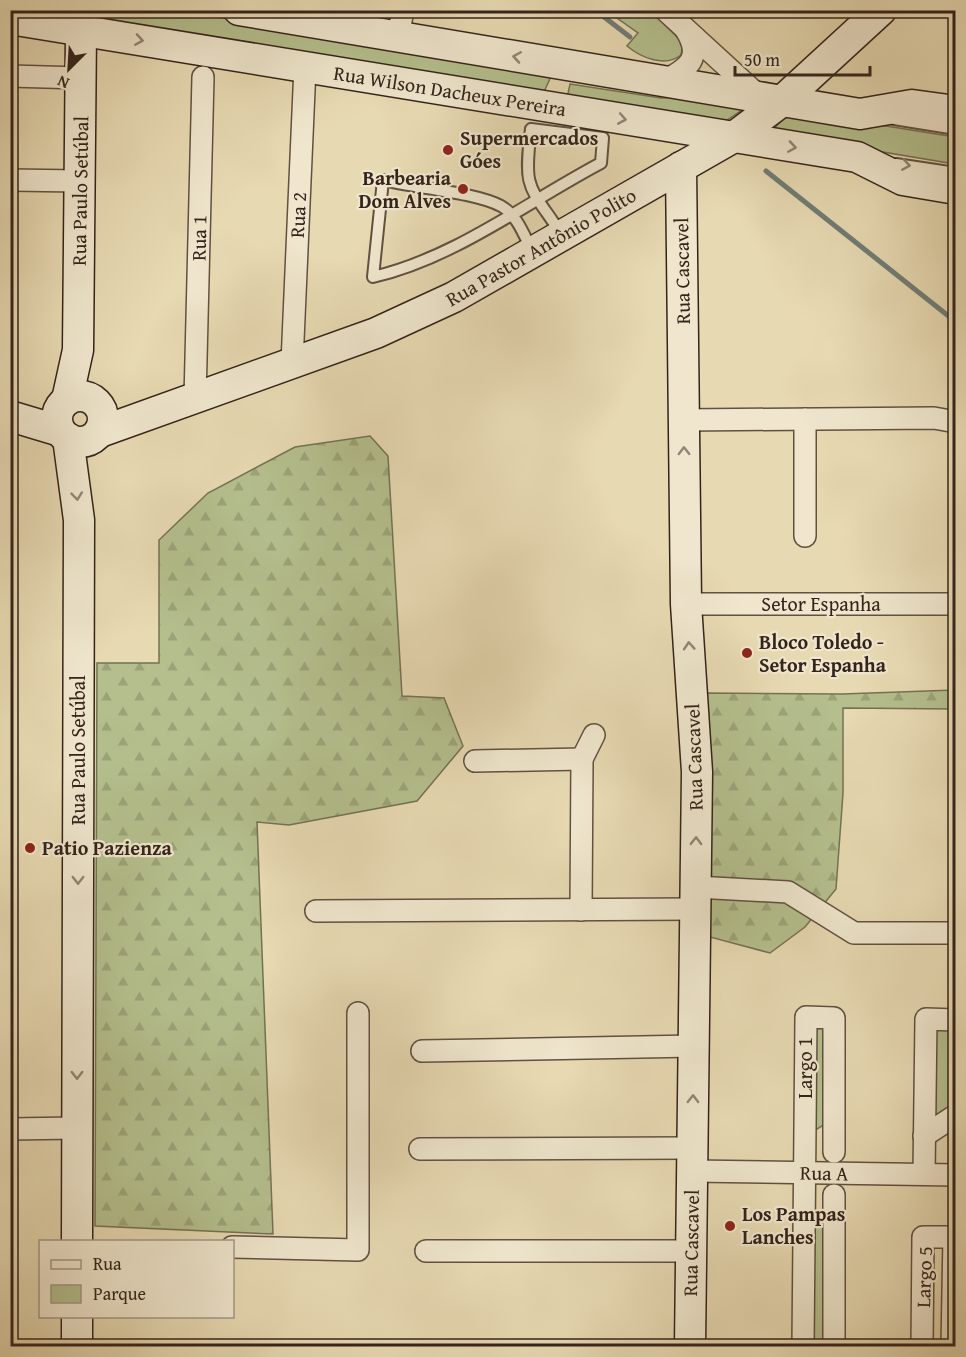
<svg xmlns="http://www.w3.org/2000/svg" width="966" height="1357" viewBox="0 0 966 1357" font-family="'Gentium Book Plus',serif">
<defs>
<pattern id="forest-firs" width="22" height="20" patternUnits="userSpaceOnUse" patternTransform="scale(1.5)"><rect width="22" height="20" fill="#b4bf8d"/><path d="M5 1l3.5 6h-7zM16 11l3.5 6h-7z" fill="#9ba479"/></pattern>
</defs>
<rect width="100%" height="100%" fill="#e7d9b2"/>
<filter id="stains"><feTurbulence type="fractalNoise" baseFrequency=".00333" numOctaves="4"/><feColorMatrix values="0 0 0 0 .2 0 0 0 0 .09 0 0 0 0 .02 0 0 0 .5 -.17"/></filter>
<radialGradient id="worn" r=".72"><stop offset=".6" stop-color="#630" stop-opacity="0"/><stop offset="1" stop-color="#630" stop-opacity=".3"/></radialGradient>
<g fill="#b4bf8d" stroke="#747254" stroke-width="1.5">
<polygon points="21,11 179,11 553,72 544,92"/>
<path d="M607 11H651L683 43 681 55C665 68 640 57 627 46L638 33Z"/>
<polygon points="570,84 661,98 702,96 751,104 721,124 567,98"/>
<polygon points="792,111 955,137 955,164 769,133"/>
<polygon points="932,1026 950,1026 950,1110 930,1123"/>
<polygon points="813,1028 825,1028 826,1123 814,1131"/>
<polygon points="810,1217 828,1232 827,1343 809,1343"/>
</g>
<g fill="url(#forest-firs)" stroke="#747254" stroke-width="1.5">
<polygon points="370,436 388,456 402,696 444,698 463,746 417,801 289,825 257,822 273,1234 95,1226 97,663 159,663 159,540 208,493 295,447"/>
<polygon points="955,690 955,709 843,708 843,793 836,889 805,927 770,953 710,937 707,693 842,694"/>
</g>
<g fill="none" stroke-linecap="round" stroke-linejoin="round">
<g stroke="#707d76" stroke-width="5">
<polyline points="595,10 630,37"/>
<polyline points="766,171 956,322"/>
</g>
<g stroke="#615141" stroke-width="14">
<g id="service">
<polyline points="894,119 956,129"/>
<polyline points="896,164 956,173"/>
<path d="M532 251C524 235 517 215 501 206 474 192 414 188 383 180L373 277C455 258 527 202 601 163L603 138 531 129C523 191 529 185 562 235"/>
</g>
</g>
<g stroke="#615141" stroke-width="24">
<g id="minor">
<polyline points="665,10 760,97"/>
<polyline points="398,37 403,10"/>
<polyline points="10,76 81,78"/>
<path d="M664 81C689 68 703 58 686 30"/>
<polyline points="10,180 80,181"/>
<polyline points="292,363 305,67"/>
<polyline points="195,399 203,77"/>
<polyline points="684,420 934,418 956,422"/>
<polyline points="805,536 805,419"/>
<polyline points="686,604 956,604"/>
<polyline points="475,761 582,759"/>
<polyline points="696,887 788,892 854,933 956,933"/>
<polyline points="581,910 582,759 594,735"/>
<polyline points="316,911 695,909"/>
<polyline points="422,1051 694,1046"/>
<polyline points="10,1129 77,1128"/>
<polyline points="924,1136 956,1115"/>
<polyline points="420,1149 692,1148"/>
<polyline points="692,1171 956,1175"/>
<polyline points="924,1174 926,1019 956,1020"/>
<polyline points="834,1195 834,1346"/>
<polyline points="232,1247 358,1250 358,1013"/>
<polyline points="426,1251 691,1251"/>
<polyline points="803,1346 806,1017 834,1018 834,1152"/>
<polyline points="922,1346 923,1237 954,1237 952,1346"/>
</g>
</g>
<g stroke="#34241b" stroke-width="33">
<g id="secondary">
<polyline points="239,10 860,114 912,105 956,111"/>
<polyline points="10,19 857,157 903,180 956,189"/>
<polyline points="681,167 686,604 697,772 690,1346"/>
<circle cx="80" cy="419" r="23"/>
<polyline points="67,400 78,350 81,31"/>
<polyline points="10,416 60,431"/>
<polyline points="100,432 376,333 454,297 734,137 782,101 881,10"/>
<polyline points="68,438 79,520 77,1242"/>
<polyline points="77,1346 77,1316"/>
</g>
</g>
<use href="#service" stroke="#efe6cd" stroke-width="10"/>
<use href="#minor" stroke="#efe6cd" stroke-width="21"/>
<use href="#secondary" stroke="#efe6cd" stroke-width="30"/>
</g>
<defs><path id="oneway-chevron" d="M-2-3.5L2.5 0L-2 3.5" fill="none" stroke-width="1.6" stroke-linecap="round" stroke-linejoin="round" transform="scale(1.5)"/></defs>
<g stroke="#928574">
<use href="#oneway-chevron" transform="translate(139 40) rotate(9)"/>
<use href="#oneway-chevron" transform="translate(517 57) rotate(-171)"/>
<use href="#oneway-chevron" transform="translate(622 119) rotate(10)"/>
<use href="#oneway-chevron" transform="translate(792 147) rotate(9)"/>
<use href="#oneway-chevron" transform="translate(906 165) rotate(9)"/>
<use href="#oneway-chevron" transform="translate(684 451) rotate(-91)"/>
<use href="#oneway-chevron" transform="translate(77 496) rotate(84)"/>
<use href="#oneway-chevron" transform="translate(689 646) rotate(-94)"/>
<use href="#oneway-chevron" transform="translate(696 841) rotate(-89)"/>
<use href="#oneway-chevron" transform="translate(78 880) rotate(90)"/>
<use href="#oneway-chevron" transform="translate(77 1075) rotate(90)"/>
<use href="#oneway-chevron" transform="translate(693 1099) rotate(-89)"/>
</g>
<g fill="#8f2418" stroke="#efe6cd" stroke-width="2">
<circle cx="448" cy="150" r="6"/>
<circle cx="463" cy="189" r="6"/>
<circle cx="747" cy="653" r="6"/>
<circle cx="30" cy="848" r="6"/>
<circle cx="730" cy="1226" r="6"/>
</g>
<g text-anchor="middle" stroke-width="4.5" stroke-linejoin="round" paint-order="stroke">
<g font-size="20" fill="#34241b" stroke="#efe6cd">
<text transform="translate(450 91) rotate(9)" y="7">Rua Wilson Dacheux Pereira</text>
<text transform="translate(80 191) rotate(-89)" y="7">Rua Paulo Setúbal</text>
<text transform="translate(298 215) rotate(-87)" y="7">Rua 2</text>
<text transform="translate(199 238) rotate(-89)" y="7">Rua 1</text>
<text transform="translate(541 247) rotate(-30)" y="7">Rua Pastor Antônio Polito</text>
<text transform="translate(682 271) rotate(-91)" y="7">Rua Cascavel</text>
<text x="821" y="611">Setor Espanha</text>
<text transform="translate(78 750) rotate(-90)" y="7">Rua Paulo Setúbal</text>
<text transform="translate(694 757) rotate(-92)" y="7">Rua Cascavel</text>
<text transform="translate(805 1068) rotate(-90)" y="7">Largo 1</text>
<text transform="translate(824 1173) rotate(1)" y="7">Rua A</text>
<text transform="translate(691 1243) rotate(-89)" y="7">Rua Cascavel</text>
<text transform="translate(924 1277) rotate(-88)" y="7">Largo 5</text>
</g>
<g font-size="20" font-weight="bold" fill="#34241b" stroke="#efe6cd" text-anchor="start">
<text x="460" y="145">Supermercados<tspan x="460" dy="23">Góes</tspan></text>
<text x="451" y="185" text-anchor="end">Barbearia<tspan x="451" dy="23">Dom Alves</tspan></text>
<text x="759" y="649">Bloco Toledo -<tspan x="759" dy="23">Setor Espanha</tspan></text>
<text x="42" y="855">Patio Pazienza</text>
<text x="742" y="1221">Los Pampas<tspan x="742" dy="23">Lanches</tspan></text>
</g>
</g>
<rect width="966" height="1357" fill="none" stroke="#e7d9b2" stroke-width="36"/>
<rect x="12" y="12" width="942" height="1333" fill="none" stroke="#34241b" stroke-width="3"/>
<rect x="18" y="18" width="930" height="1321" fill="none" stroke="#34241b" stroke-width="1.5"/>
<rect x="39" y="1240" width="195" height="78" fill="#efe6cd" stroke="#a49886" stroke-width="1.5"/>
<rect x="51" y="1260" width="30" height="9" fill="#efe6cd" stroke="#a49886" stroke-width="1.5"/>
<text x="93" y="1270" font-size="18" fill="#34241b">Rua</text>
<rect x="51" y="1285" width="30" height="18" fill="#b4bf8d" stroke="#a49886" stroke-width="1.5"/>
<text x="93" y="1300" font-size="18" fill="#34241b">Parque</text>
<g transform="translate(69 69) rotate(204)" stroke="#efe6cd" stroke-width="4.5" paint-order="stroke">
<path d="M0-4.5L10 22L0 15L-10 22Z" fill="#34241b"/>
<text y="-9" font-size="16" font-weight="bold" text-anchor="middle" fill="#34241b">N</text>
</g>
<path d="M735 66v9h135v-9" fill="none" stroke="#34241b" stroke-width="3"/>
<text x="744" y="66" font-size="18" fill="#34241b" stroke="#efe6cd" stroke-width="4.5" paint-order="stroke">50 m</text>
<rect width="100%" height="100%" filter="url(#stains)"/>
<rect width="100%" height="100%" fill="url(#worn)"/>
</svg>
